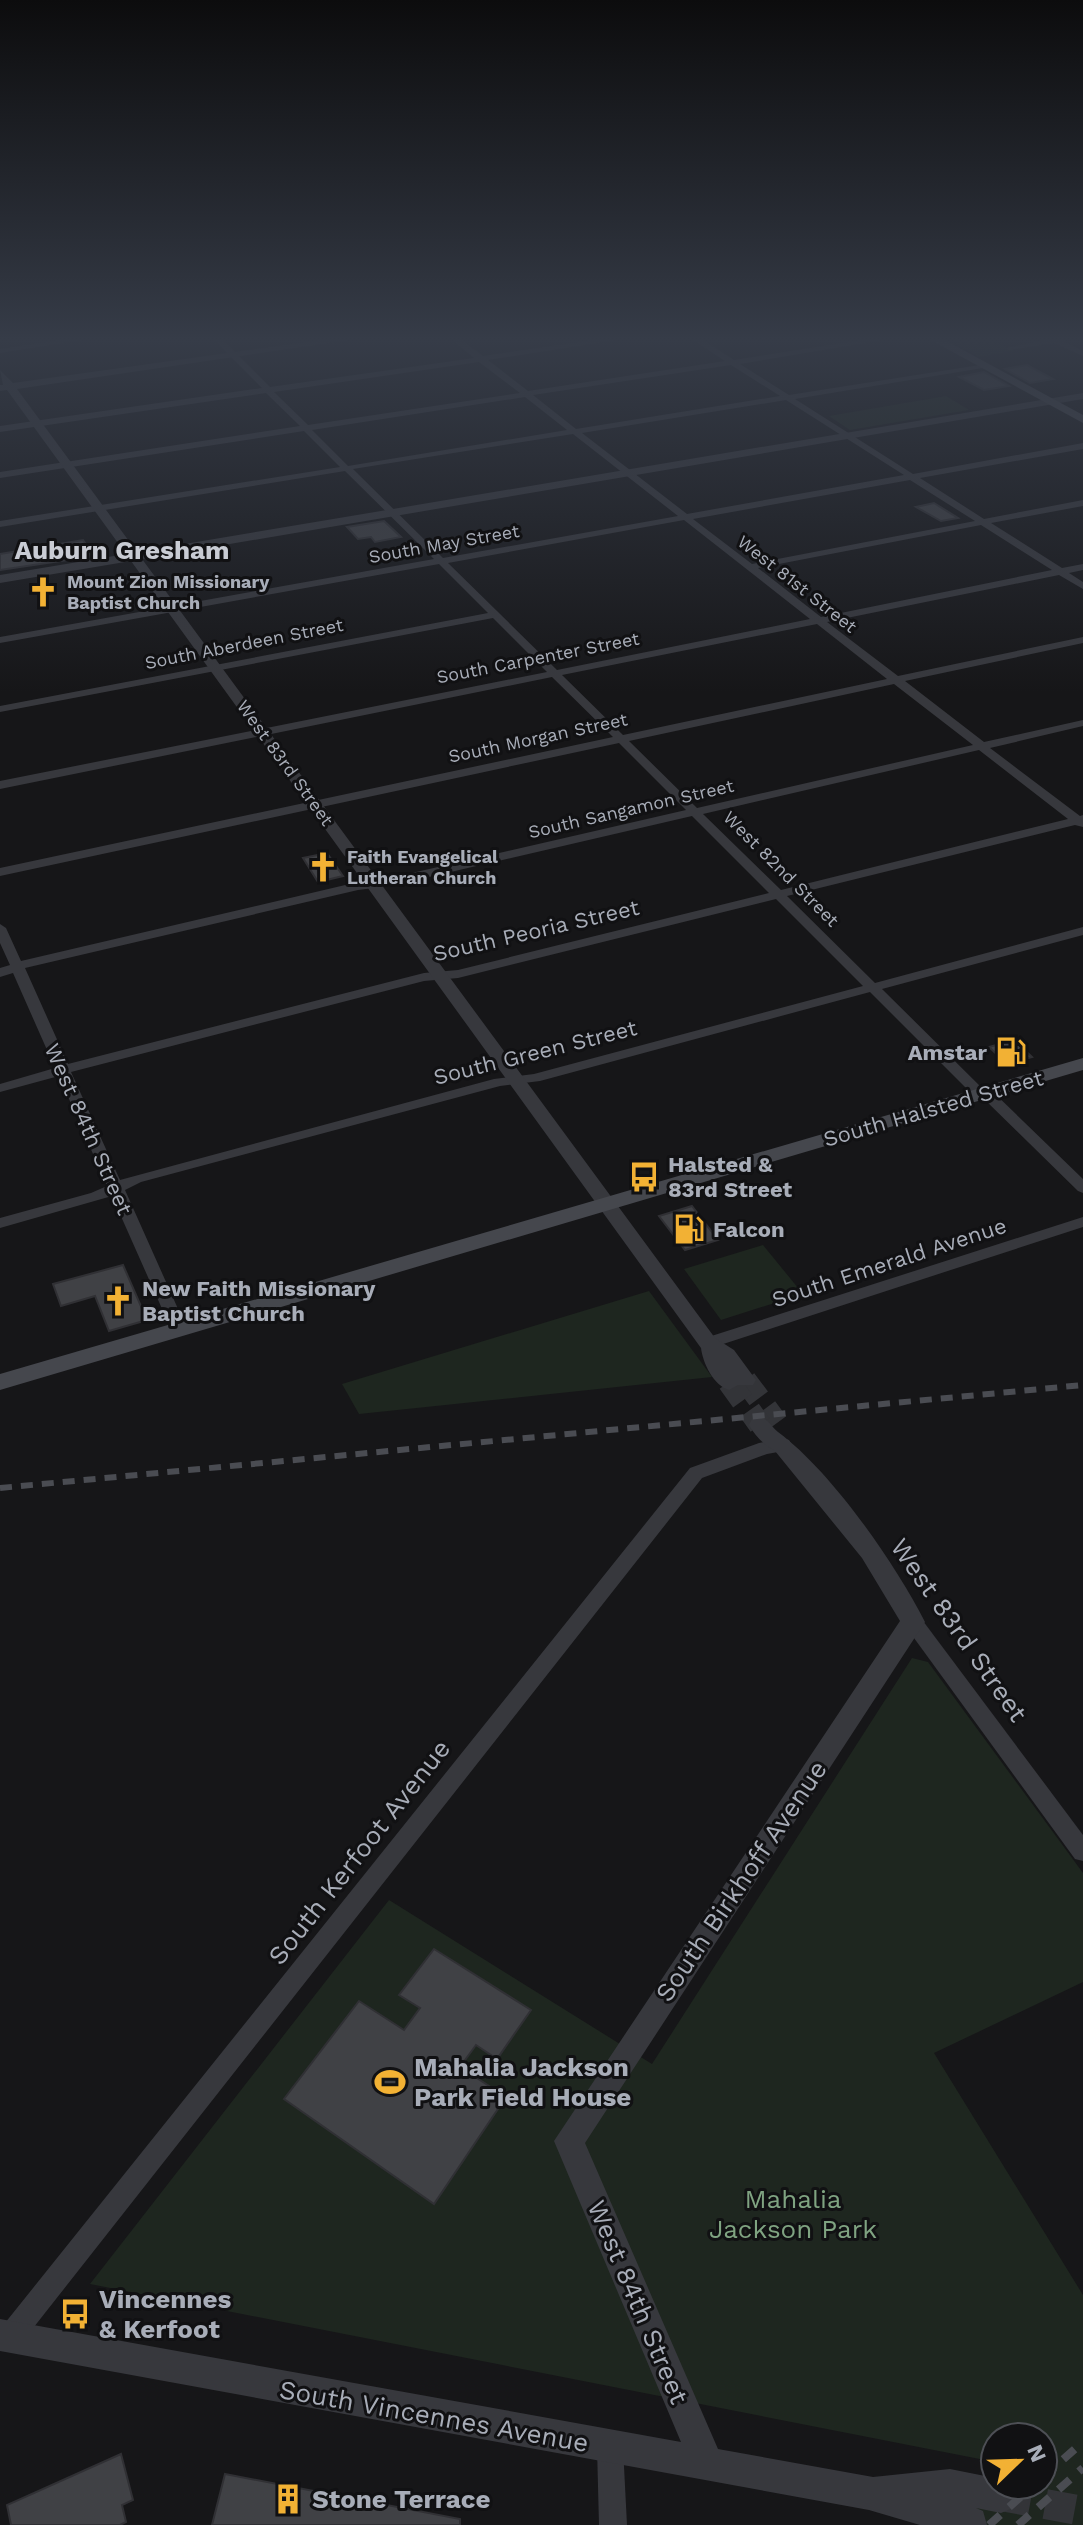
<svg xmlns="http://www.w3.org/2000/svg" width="1083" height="2525" viewBox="0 0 1083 2525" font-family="'Work Sans',sans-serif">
<rect width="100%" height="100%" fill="#161618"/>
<g fill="#1e261f">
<polygon points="945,338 989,338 1014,351 979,357"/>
<polygon points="946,396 969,410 850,430 829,416"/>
<polygon points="763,1245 803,1294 721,1320 684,1269"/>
<polygon points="649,1291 712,1377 359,1414 342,1384"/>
<polygon points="912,1658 928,1662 1083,1873 1083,1982 934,2053 1083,2295 1083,2525 949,2525 997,2485 1043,2485 1043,2437 995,2437 995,2462 90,2284 389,1900 652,2064"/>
</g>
<g fill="#404145" stroke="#303034" stroke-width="2">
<polygon points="1027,365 1053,379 1030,383 1005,369"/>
<polygon points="984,372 1009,386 984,390 959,377"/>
<polygon points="934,503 958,518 941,521 916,507"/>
<polygon points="384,521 401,537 375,542 371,537 358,539 347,527"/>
<polygon points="83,540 94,556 0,570 0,554"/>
<polygon points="327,853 343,876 318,882 303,858"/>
<polygon points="1014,1040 1032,1057 1007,1064 989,1047"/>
<polygon points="692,1206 718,1240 685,1250 659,1216"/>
<polygon points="123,1265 147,1320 109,1331 95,1296 61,1306 53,1284"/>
<polygon points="434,1949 531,2010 497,2059 476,2045 460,2067 506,2097 434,2204 284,2099 359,2001 404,2030 420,2008 399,1995"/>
<polygon points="121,2454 133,2500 122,2505 126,2522 120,2525 11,2525 7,2505"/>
<polygon points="225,2474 460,2519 460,2525 212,2525"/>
</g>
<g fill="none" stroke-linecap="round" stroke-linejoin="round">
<g stroke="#333438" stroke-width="23" stroke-dasharray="23 12" stroke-linecap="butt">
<polyline points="745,1380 777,1423"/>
<polyline points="729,1382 760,1425"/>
</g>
<polyline stroke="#333438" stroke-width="30" stroke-dasharray="30 15" stroke-linecap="butt" points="1001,2496 1083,2511"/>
<g fill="#37383d" fill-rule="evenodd">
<polygon points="72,338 95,338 0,353 0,349"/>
<path d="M212 338H221L270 387 474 358 450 338H459L483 356 607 338H629L488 360 528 391 725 361 690 338H700L734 360 874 338H895L740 364 789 395 986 364 983 368 795 399 913 474 1083 443V449L920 478 984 519 1083 500V506L991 523 1062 568 1083 564V570L1069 573 1083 582V589L1059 575 827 622 898 676 1083 637V643L905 681 984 742 1083 720V726L990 748 1080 816 1083 815V827L1075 825 787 896 875 983 1083 927V935L882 989 982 1088 990 1089 1083 1179V1193L1078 1191 983 1098 975 1097 870 992 540 1081 500 1086 141 1182 125 1190 187 1329 179 1335 171 1329 112 1196 0 1228V1218L91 1193 107 1186 59 1076 0 1092V1084L55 1068 13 973 0 977V968L10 965 0 943V924L6 928 21 961 358 882 390 878 686 810 619 743 0 876V868L613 737 552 677 0 789V781L547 672 493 618 0 712V706L488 613 439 564 0 643V637L434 559 345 471 0 527V521L340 467 304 431 0 478V472L300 426 266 393 0 432V426L262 388ZM479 362 520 393 308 425 274 392ZM731 365 780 396 576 429 533 395ZM525 397 567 430 348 466 312 430ZM786 400 904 475 687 514 582 433ZM573 434 678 516 443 558 353 469ZM910 480 975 521 752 564 693 519ZM684 520 810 619 557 670 448 563ZM981 525 1052 570 821 617 758 568ZM817 624 887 679 623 735 562 675ZM894 684 973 745 697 808 629 741ZM979 750 1068 819 781 890 703 814ZM692 816 769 893 458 970 424 973 68 1064 25 968 358 890 390 886ZM776 899 863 986 534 1074 494 1079 120 1180 71 1072 424 981 458 978Z"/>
<polygon points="1054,338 1074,338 1063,341 1083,351 1083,356 1054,343 1010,350 1006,348"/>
<polygon points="1083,1217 1083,1227 714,1347 708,1349 700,1343 702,1339"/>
<polygon points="783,1438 789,1440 792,1445 789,1450 767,1454 702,1478 19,2346 10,2350 1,2346 1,2328 690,1468 759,1443"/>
<polygon points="913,1614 920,1617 1083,1835 1083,1861 1075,1859 906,1627 903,1622 906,1617"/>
<polygon points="610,2434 619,2438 623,2447 627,2525 599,2525 597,2447 601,2438"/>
</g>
<g fill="#37383d" fill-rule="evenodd">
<path d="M335 338H363L17 389 137 552 1083 393V399L142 559 715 1338 734 1350 756 1380 753 1385H738L729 1390C713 1385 703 1363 701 1348L131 561 0 583V575L126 554 7 390 0 391V385H3L0 370 13 383Z"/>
<path d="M760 1417C769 1420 771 1426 778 1432 831 1471 895 1563 925 1622L585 2143 718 2449 873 2477 950 2469 995 2478V2485H1013L1018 2496 1013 2508 1001 2513 976 2508 983 2511 987 2525H920L869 2510 0 2351V2319L681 2442 554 2141 900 1621 862 1558 775 1451C763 1444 756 1437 749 1425L752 1419Z"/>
</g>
<g fill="#45474d" fill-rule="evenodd">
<polygon points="927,338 941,338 1083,415 1083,423"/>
<polygon points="1083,1058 1083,1070 0,1390 0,1374"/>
</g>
<polyline stroke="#4a4c52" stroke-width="6" stroke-dasharray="12 9" stroke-linecap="butt" points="0,1488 1083,1385"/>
<g stroke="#4a4c52" stroke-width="8" stroke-dasharray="15 12" stroke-linecap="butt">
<polyline points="1043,2477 1083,2442"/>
<polyline points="989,2525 1034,2485"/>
<polyline points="1018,2525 1083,2468"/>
</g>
</g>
<linearGradient id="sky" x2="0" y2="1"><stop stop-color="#0c0c0d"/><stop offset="0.49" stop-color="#363c48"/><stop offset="1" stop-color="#363c48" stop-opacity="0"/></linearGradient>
<rect width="1083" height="692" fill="url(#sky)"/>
<defs>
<g id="church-bare" transform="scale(2.4)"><path d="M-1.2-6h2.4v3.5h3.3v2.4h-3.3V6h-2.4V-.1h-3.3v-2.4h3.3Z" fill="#f2b134" stroke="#111113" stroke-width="2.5" paint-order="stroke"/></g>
<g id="fuel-bare" transform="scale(2.4)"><path d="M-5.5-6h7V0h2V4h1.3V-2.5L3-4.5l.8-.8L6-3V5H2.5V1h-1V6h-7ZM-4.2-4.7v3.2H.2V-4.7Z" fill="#f2b134" stroke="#111113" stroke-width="2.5" paint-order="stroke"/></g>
<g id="bus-bare" transform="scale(2.4)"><path d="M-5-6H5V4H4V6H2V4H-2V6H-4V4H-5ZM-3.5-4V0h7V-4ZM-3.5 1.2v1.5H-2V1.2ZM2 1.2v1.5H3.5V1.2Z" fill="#f2b134" stroke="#111113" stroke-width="2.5" paint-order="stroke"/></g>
<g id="stadium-bare" transform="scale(2.4)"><path d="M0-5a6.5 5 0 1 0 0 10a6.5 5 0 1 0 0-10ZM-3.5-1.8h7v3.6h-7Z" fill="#f2b134" stroke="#111113" stroke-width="2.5" paint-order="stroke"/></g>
<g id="building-bare" transform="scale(2.4)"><path d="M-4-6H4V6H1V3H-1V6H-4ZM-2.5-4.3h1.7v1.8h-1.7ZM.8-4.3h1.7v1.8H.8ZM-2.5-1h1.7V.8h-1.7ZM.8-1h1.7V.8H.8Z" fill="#f2b134" stroke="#111113" stroke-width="2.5" paint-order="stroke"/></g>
</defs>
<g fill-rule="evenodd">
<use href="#church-bare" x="43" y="592"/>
<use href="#church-bare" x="323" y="867"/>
<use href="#fuel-bare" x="1011" y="1052"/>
<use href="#bus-bare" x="644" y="1177"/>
<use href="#fuel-bare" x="689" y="1229"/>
<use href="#church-bare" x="118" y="1301"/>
<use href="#stadium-bare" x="390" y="2082"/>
<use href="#bus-bare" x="75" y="2314"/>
<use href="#building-bare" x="288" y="2499"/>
</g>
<g text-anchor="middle" stroke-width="6" stroke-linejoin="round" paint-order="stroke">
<g font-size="18" fill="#a8adb8" stroke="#111113">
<text transform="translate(444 544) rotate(-10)" y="6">South May Street</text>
<text transform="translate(797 584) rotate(38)" y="6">West 81st Street</text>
<text transform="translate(244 644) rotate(-11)" y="6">South Aberdeen Street</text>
<text transform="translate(538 658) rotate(-11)" y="6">South Carpenter Street</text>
<text transform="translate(538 738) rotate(-12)" y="6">South Morgan Street</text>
<text transform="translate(285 763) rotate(54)" y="6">West 83rd Street</text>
<text transform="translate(631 809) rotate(-13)" y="6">South Sangamon Street</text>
<text transform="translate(781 869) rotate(45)" y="6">West 82nd Street</text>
</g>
<g font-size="18" font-weight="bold" fill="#a8adb8" stroke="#111113" text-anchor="start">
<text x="67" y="588">Mount Zion Missionary<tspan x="67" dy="21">Baptist Church</tspan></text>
<text x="347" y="863">Faith Evangelical<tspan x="347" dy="21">Lutheran Church</tspan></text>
</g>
<g font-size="22" fill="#a8adb8" stroke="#111113">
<text transform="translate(536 930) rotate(-13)" y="8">South Peoria Street</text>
<text transform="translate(535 1052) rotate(-14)" y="8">South Green Street</text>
<text transform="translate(933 1108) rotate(-16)" y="8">South Halsted Street</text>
<text transform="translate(89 1129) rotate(66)" y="8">West 84th Street</text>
<text transform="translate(889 1262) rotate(-18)" y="8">South Emerald Avenue</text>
</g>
<g font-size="22" font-weight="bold" fill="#a8adb8" stroke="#111113" text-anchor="start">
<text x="987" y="1060" text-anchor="end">Amstar</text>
<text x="668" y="1172">Halsted &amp;<tspan x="668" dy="25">83rd Street</tspan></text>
<text x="713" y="1237">Falcon</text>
<text x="142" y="1296">New Faith Missionary<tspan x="142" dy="25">Baptist Church</tspan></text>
</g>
<g font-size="26" font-weight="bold" fill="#c9ccd4" stroke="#111113">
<text x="122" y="559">Auburn Gresham</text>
</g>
<g font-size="26" fill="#a8adb8" stroke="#111113">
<text transform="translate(959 1630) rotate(55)" y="9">West 83rd Street</text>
<text transform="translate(359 1852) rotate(-52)" y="9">South Kerfoot Avenue</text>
<text transform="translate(741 1881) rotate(-56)" y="9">South Birkhoff Avenue</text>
<text transform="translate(638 2302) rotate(67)" y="9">West 84th Street</text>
<text transform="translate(434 2416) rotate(10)" y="9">South Vincennes Avenue</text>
</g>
<g font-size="26" font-weight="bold" fill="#a8adb8" stroke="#111113" text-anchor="start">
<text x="414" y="2076">Mahalia Jackson<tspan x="414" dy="30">Park Field House</tspan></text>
<text x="99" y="2308">Vincennes<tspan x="99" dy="30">&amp; Kerfoot</tspan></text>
<text x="312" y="2508">Stone Terrace</text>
</g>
<g font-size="26" fill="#7fa381" stroke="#111113">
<text x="793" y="2208">Mahalia<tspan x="793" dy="30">Jackson Park</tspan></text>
</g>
</g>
<g transform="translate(1019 2461) rotate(67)"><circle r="38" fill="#111113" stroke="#4d4f55" stroke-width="2"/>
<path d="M0-6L14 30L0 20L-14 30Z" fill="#f2b134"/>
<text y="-12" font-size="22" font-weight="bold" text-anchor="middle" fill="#a8adb8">N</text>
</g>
</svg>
